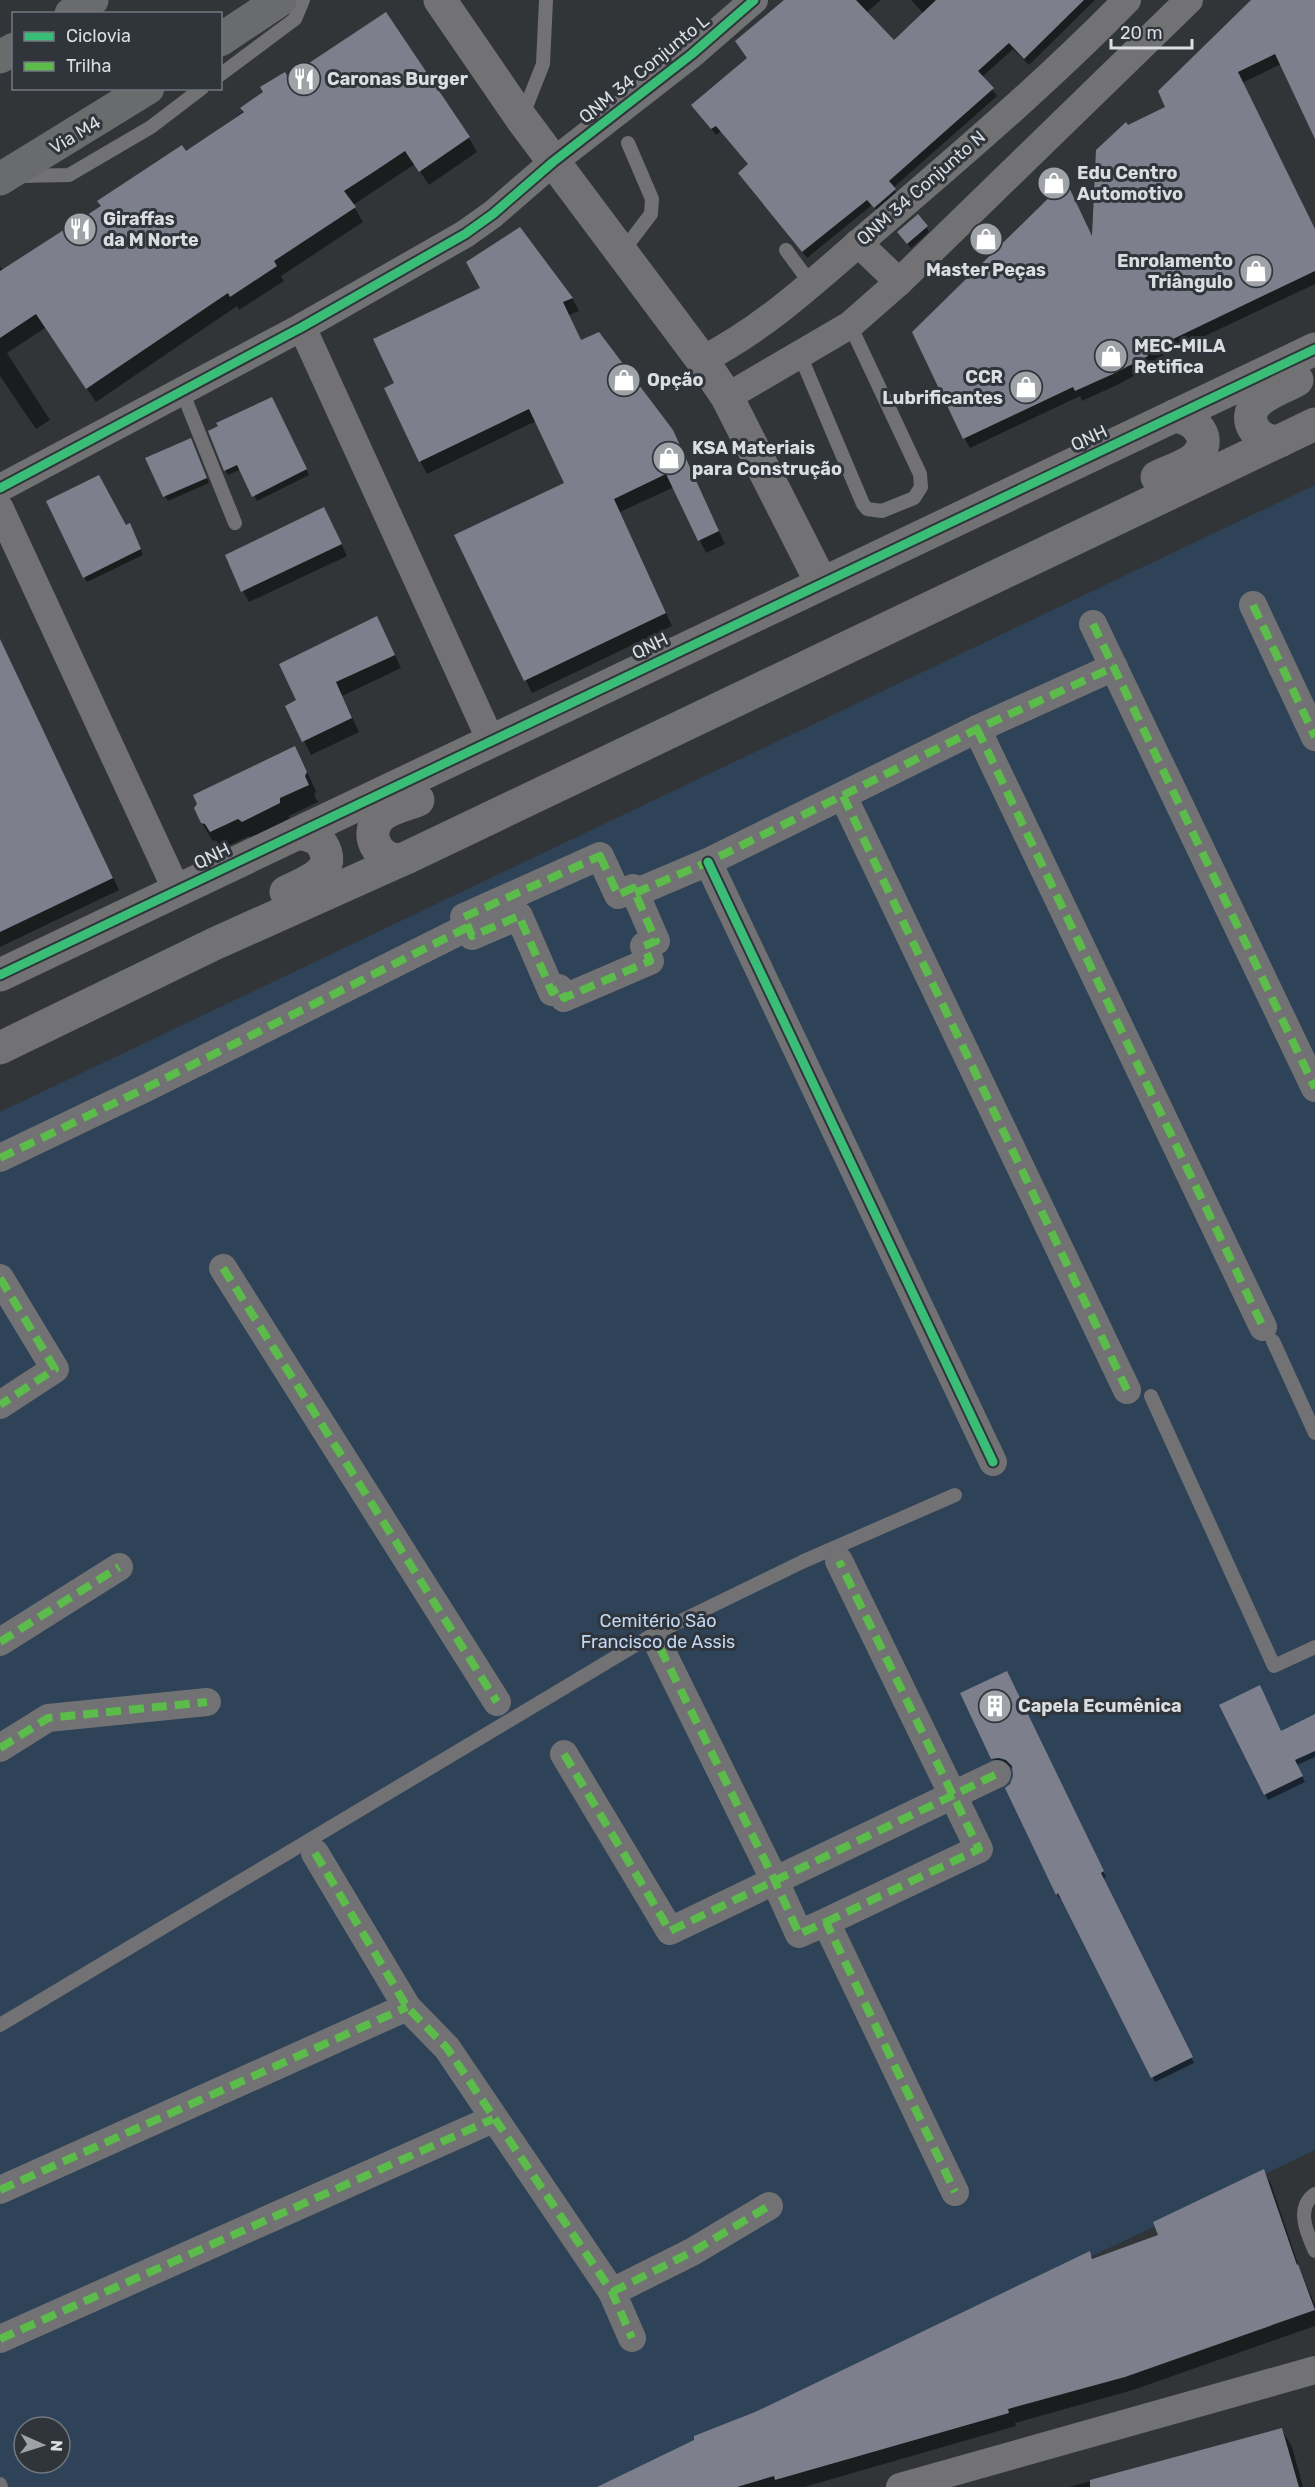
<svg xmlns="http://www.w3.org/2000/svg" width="1315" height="2487" viewBox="0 0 1315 2487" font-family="Rubik,sans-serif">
<rect width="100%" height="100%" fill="#323538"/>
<path fill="#2e4258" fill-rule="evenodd" d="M1315 485V2150L607 2487H0V1112ZM24 2427H60V2463H24Z"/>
<g fill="#0007">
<polygon points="786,0 881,0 866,13 893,42 924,14 911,0 1095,0 1029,65 1013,49 982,77 997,96 893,188 899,196 879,213 872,205 807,258 744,180 749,165 721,131 716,135 693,105 749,59"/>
<polygon points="1251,0 1315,0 1315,135 1281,64 1242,83 1315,230 1315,284 1150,362 1152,366 1119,384 1082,401 1080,396 970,448 964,438 1093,240 1127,127 1167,108 1252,2"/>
<polygon points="288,79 469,138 477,152 429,185 415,164 353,205 363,222 281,276 284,281 239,310 237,306 96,402 45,328 7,353 50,420 36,429 0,376 0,267 4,270 186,153"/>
<polygon points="926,226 929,232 911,248 898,233"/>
<polygon points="572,298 579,311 569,315 581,342 672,430 725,544 706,553 674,487 620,512 672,626 532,693 456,536 566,483 536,421 427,474 420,461 396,384 375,340"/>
<polygon points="274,404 309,475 257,501 241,469 228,475 225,470"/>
<polygon points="193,445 209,483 168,501 165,496"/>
<polygon points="330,520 347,556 249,602 243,591"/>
<polygon points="126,526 132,530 143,555 87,582 84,577"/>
<polygon points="377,618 401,668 342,696 359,732 311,755 287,707 298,701"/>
<polygon points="0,640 119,890 0,947"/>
<polygon points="304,765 316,791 314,795 318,802 289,816 289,821 253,838 249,836 221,849 217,841 212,840 202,823"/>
<polygon points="1010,1678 1106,1877 1102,1879 1194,2063 1155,2082 1062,1898 1060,1899 1057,1894 1011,1785 1015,1776 1014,1769 1003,1762 995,1764 992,1758"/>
<polygon points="1221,1705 1281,1732 1315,1730 1315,1757 1297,1765 1305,1782 1268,1800"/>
<polygon points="1263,2170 1271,2184 1300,2270 1315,2305 1315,2326 1133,2390 1015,2423 1016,2426 804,2487 598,2487 1089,2253 1094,2260 1160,2236"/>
<polygon points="1282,2430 1292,2447 1303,2487 1069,2487"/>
</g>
<g fill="#7d7f8c">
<polygon points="784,0 856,0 894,40 936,0 1084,0 1024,59 1009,43 978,71 994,88 889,181 896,189 874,208 867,200 802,252 738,173 748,164 716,126 711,129 691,105 747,58 735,41"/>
<polygon points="1251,0 1315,0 1315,139 1275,54 1238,72 1315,229 1315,271 1146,352 1148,356 1113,374 1075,391 1073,387 963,439 912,332 1066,181 1092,236 1096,150 1126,122 1128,125 1165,107 1158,91"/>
<polygon points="386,12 470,137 419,172 405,151 372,173 344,191 356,207 274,261 277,266 230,297 228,293 86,389 36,314 0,338 0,271 101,206 97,201 182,145 186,151 244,112 240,108 263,92 260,87 285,72 288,77"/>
<polygon points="918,214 928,226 907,244 897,232"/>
<polygon points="520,227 573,298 563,302 581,340 599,332 673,430 719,531 698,541 666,474 614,499 666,613 524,681 454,535 564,483 529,409 419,462 384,388 394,383 373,339 480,288 466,262"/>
<polygon points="272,397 307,469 252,497 237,465 224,471 208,431 218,426 216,423"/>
<polygon points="191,438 207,478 163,497 145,458"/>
<polygon points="99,475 126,525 130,523 141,549 83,578 46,501"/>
<polygon points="324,507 342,544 241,592 225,555"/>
<polygon points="377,616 395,655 336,682 352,718 302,742 285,706 296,700 279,664"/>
<polygon points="0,639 113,878 0,932"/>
<polygon points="295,746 307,772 305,776 309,785 280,798 280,803 242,822 238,819 210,832 205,824 201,823 194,808 197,804 193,795"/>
<polygon points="1007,1671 1104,1871 1101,1873 1193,2057 1151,2078 1058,1893 1056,1895 1005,1788 1010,1784 1013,1776 1012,1766 1006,1760 999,1758 991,1759 960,1693"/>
<polygon points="1260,1685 1281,1731 1315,1714 1315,1751 1295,1760 1303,1776 1264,1795 1219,1705"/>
<polygon points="1264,2169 1297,2265 1298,2264 1315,2310 1125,2377 1008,2409 1009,2413 775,2480 774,2476 737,2487 597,2487 694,2440 694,2436 755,2412 1090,2251 1092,2259 1158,2235 1153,2222"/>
<polygon points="1282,2428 1299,2487 1090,2487 1090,2480"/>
</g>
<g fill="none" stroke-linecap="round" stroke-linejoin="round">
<g stroke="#727173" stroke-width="14">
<polyline points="220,75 295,19 303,0"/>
<polyline points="522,117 543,64 546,0"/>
<polyline points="19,176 69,175 151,127 202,88"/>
<polyline points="786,250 811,284"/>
<polyline points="622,252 651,214 652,199 628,143"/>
<polyline points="800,355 863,504 867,509 882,511 914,498 921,487 920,474 850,325"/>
<polyline points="182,391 235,523"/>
<polyline points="1273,1341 1315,1433"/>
<polyline points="1151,1396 1274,1666 1315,1647"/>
<polyline points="0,2025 654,1634 804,1561 955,1495"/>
<path d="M1315 2194C1295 2208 1307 2233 1315 2251"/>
<polyline points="0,2484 1,2487"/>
</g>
<g stroke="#727173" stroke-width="28">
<polyline points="858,243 899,282"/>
<polyline points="302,327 491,741"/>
<path d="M702 360C767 327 820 276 875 229 961 155 1048 81 1127 0"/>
<polyline points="727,397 850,325 899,282 1189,0"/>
<polyline points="0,488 302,327 465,234 493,214 553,162 692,54 754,0"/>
<polyline points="0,509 177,891"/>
<polyline points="1253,605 1315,737"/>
<polyline points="1093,624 1315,1088"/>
<polyline points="977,729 1263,1327"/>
<polyline points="843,796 1127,1390"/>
<polygon points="600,856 618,895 633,888 656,941 644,946 650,961 564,998 559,988 552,992 519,916 472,936 464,917"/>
<polyline points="708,862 993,1462"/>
<polyline points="635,893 708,862 977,729 1114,667"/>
<polyline points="0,1158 150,1086 468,927"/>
<polyline points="223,1268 497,1702"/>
<polyline points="0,1278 55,1369 0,1405"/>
<polyline points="0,1642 119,1567"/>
<polyline points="660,1648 775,1881 799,1934 826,1922 955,2192"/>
<polyline points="0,1748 48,1718 207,1702"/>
<polyline points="564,1754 670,1931 997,1774"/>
<polyline points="315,1853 407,2007 447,2048 612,2292 632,2338"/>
<polyline points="826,1922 979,1849 839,1561"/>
<polyline points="0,2190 407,2007"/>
<polyline points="612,2292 692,2252 769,2206"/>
<polyline points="0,2339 493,2119"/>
<polyline points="900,2487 1315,2370"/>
</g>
<g stroke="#727173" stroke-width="33">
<polyline points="440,0 521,118 702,360 727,397 821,582"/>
<path d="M1280 441C1258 444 1239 418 1259 401 1269 392 1285 387 1297 380"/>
<path d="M1157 477C1168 471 1185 467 1195 458 1215 439 1195 418 1174 416"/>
<path d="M406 858C383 866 362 838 379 818 388 808 406 805 418 800"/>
<path d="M286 892C309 881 343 870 318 839L302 833 294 835"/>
<polyline points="0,975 1315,349"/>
<polyline points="0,1048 214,944 406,858 1315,424"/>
</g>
<g stroke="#696b6d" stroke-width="33">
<polyline points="71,14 92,0"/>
<polyline points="220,40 280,0"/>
<polyline points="0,57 14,49"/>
<polyline points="0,179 148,88"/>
</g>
<g stroke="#5cbc4b" stroke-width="8" stroke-dasharray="15 8" stroke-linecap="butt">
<polyline points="1253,605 1315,737"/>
<polyline points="1093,624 1315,1088"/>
<polyline points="977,729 1263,1327"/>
<polyline points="843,796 1127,1390"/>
<polygon points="600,856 618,895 633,888 656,941 644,946 650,961 564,998 559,988 552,992 519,916 472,936 464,917"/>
<polyline points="635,893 708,862 977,729 1114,667"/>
<polyline points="0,1158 150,1086 468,927"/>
<polyline points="223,1268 497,1702"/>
<polyline points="0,1278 55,1369 0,1405"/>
<polyline points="0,1642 119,1567"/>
<polyline points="660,1648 775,1881 799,1934 826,1922 955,2192"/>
<polyline points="0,1748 48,1718 207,1702"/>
<polyline points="564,1754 670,1931 997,1774"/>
<polyline points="315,1853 407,2007 447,2048 612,2292 632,2338"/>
<polyline points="826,1922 979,1849 839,1561"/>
<polyline points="0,2190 407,2007"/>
<polyline points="612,2292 692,2252 769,2206"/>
<polyline points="0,2339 493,2119"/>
</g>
<g stroke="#2f353b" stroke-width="13">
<g id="cycleway">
<polyline points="0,488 302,327 465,234 493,214 553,162 692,54 754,0"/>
<polyline points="708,862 993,1462"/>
<polyline points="0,975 1315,349"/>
</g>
</g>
<use href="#cycleway" stroke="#3abd76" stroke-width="9"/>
</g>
<defs>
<g id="restaurant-disc" transform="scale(1.725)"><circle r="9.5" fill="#9fa2a6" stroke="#2f353b"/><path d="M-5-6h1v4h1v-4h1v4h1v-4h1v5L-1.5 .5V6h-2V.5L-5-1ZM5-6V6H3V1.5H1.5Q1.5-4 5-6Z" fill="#fff"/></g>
<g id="shop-disc" transform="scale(1.725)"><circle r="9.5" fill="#9fa2a6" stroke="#2f353b"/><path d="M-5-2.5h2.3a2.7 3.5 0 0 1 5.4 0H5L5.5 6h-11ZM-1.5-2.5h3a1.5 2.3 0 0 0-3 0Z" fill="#fff"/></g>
<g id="building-disc" transform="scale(1.725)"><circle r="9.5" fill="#9fa2a6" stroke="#2f353b"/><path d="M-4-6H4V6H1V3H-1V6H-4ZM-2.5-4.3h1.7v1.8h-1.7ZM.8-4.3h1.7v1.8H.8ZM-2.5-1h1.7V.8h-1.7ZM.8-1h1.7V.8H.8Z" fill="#fff"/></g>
</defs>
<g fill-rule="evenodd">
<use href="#restaurant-disc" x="304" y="79"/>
<use href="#shop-disc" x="1054" y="183"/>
<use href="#restaurant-disc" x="80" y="229"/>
<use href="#shop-disc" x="986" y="239"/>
<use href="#shop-disc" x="1256" y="271"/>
<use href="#shop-disc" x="1111" y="356"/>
<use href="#shop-disc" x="624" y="380"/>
<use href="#shop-disc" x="1026" y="387"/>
<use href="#shop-disc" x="669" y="458"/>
<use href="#building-disc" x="995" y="1706"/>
</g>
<g text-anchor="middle" stroke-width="6" stroke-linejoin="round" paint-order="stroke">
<g font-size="18" fill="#dadde2" stroke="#2f353b">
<text transform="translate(644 69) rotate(-39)" y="6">QNM 34 Conjunto L</text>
<text transform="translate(75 135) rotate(-31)" y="6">Via M4</text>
<text transform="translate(921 188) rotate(-41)" y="6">QNM 34 Conjunto N</text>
<text transform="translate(1089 438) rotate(-25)" y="6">QNH</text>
<text transform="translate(650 646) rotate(-26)" y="6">QNH</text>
<text transform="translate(212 856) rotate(-26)" y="6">QNH</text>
</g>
<g font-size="18" font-weight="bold" fill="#dadde2" stroke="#2f353b" text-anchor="start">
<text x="327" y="85">Caronas Burger</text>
<text x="1077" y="179">Edu Centro<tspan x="1077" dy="21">Automotivo</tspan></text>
<text x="103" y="225">Giraffas<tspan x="103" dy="21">da M Norte</tspan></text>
<text x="1233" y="267" text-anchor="end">Enrolamento<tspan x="1233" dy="21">Triângulo</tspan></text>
<text x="986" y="276" text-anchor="middle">Master Peças</text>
<text x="1134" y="352">MEC-MILA<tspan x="1134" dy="21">Retifica</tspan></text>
<text x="1003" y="383" text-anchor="end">CCR<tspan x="1003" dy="21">Lubrificantes</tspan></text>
<text x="647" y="386">Opção</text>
<text x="692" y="454">KSA Materiais<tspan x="692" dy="21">para Construção</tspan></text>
<text x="1018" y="1712">Capela Ecumênica</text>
</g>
<g font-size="18" fill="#c0d8f3" stroke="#2f353b">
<text x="658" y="1627">Cemitério São<tspan x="658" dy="21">Francisco de Assis</tspan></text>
</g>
</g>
<rect x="12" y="12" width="210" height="78" fill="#2f353b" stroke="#73787e" stroke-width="1.5"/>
<rect x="24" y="32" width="30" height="9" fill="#3abd76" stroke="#73787e" stroke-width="1.5"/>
<text x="66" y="42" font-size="18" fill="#dadde2">Ciclovia</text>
<rect x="24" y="62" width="30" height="9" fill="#5cbc4b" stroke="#73787e" stroke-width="1.5"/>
<text x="66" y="72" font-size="18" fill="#dadde2">Trilha</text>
<g transform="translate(42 2445) rotate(93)"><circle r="28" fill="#2f353b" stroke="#73787e" stroke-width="1.5"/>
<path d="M0-4.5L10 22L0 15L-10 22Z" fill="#9fa2a6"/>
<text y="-9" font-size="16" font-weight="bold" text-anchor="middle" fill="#dadde2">N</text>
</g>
<path d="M1111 39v9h81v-9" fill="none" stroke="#dadde2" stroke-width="3"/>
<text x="1120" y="39" font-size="18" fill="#dadde2" stroke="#2f353b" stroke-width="4.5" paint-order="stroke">20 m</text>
</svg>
